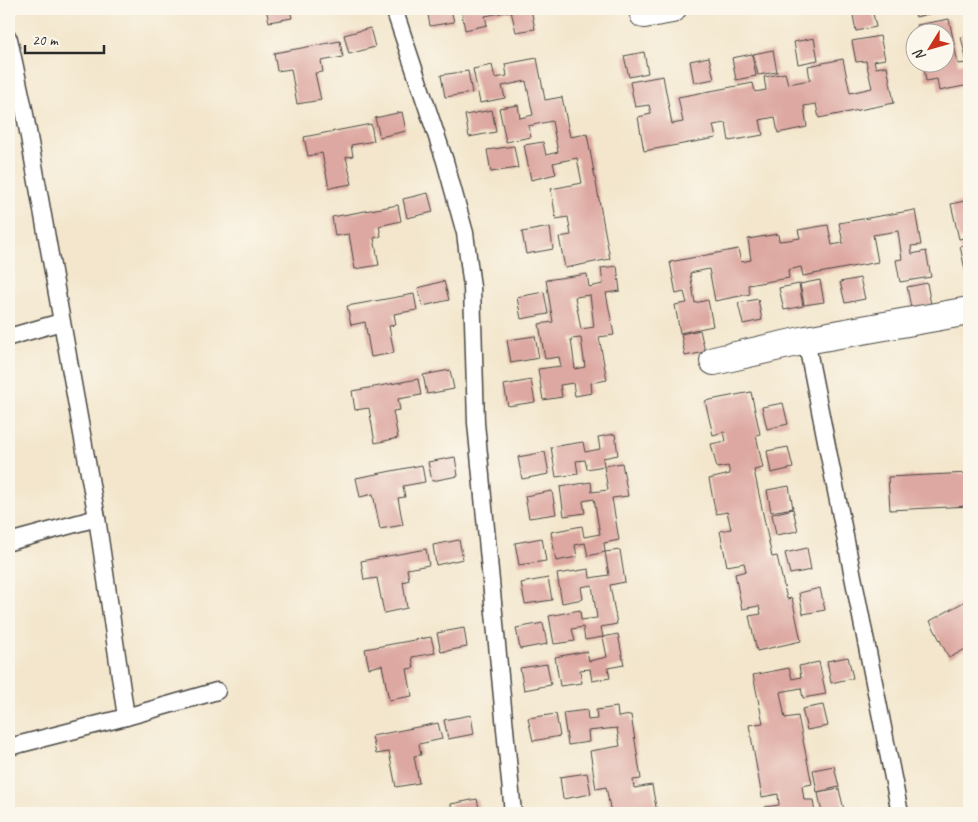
<svg xmlns="http://www.w3.org/2000/svg" width="978" height="822" viewBox="0 0 978 822" font-family="Caveat,sans-serif">
<rect width="100%" height="100%" fill="#fbf7ec"/>
<filter id="ink" filterUnits="userSpaceOnUse"><feTurbulence type="fractalNoise" baseFrequency=".02" numOctaves="2"/><feDisplacementMap in="SourceGraphic" scale="10" xChannelSelector="R" yChannelSelector="G"/><feConvolveMatrix kernelMatrix="1 2 1 2 8 2 1 2 1" color-interpolation-filters="sRGB"/></filter>
<filter id="wash" filterUnits="userSpaceOnUse"><feTurbulence type="fractalNoise" baseFrequency=".0096" numOctaves="4" result="noise"/><feDisplacementMap in="SourceGraphic" scale="20" xChannelSelector="R" yChannelSelector="G"/><feGaussianBlur stdDeviation="1.12" result="paint"/><feColorMatrix in="noise" values="0 0 0 0 0 0 0 0 0 0 0 0 0 0 0 0 0 1.4 0 .05"/><feComposite in="paint" operator="in"/></filter>
<g filter="url(#wash)">
<rect width="100%" height="100%" fill="#f3e6cc"/>
<g id="blocks">
<g fill="#dda8a1" fill-rule="evenodd">
<polygon points="266,9 290,9 292,18 269,22"/>
<polygon points="427,9 451,9 454,22 430,26"/>
<polygon points="461,9 531,9 535,29 516,32 511,11 485,16 487,25 465,30"/>
<polygon points="856,9 872,9 876,27 856,31 852,10"/>
<polygon points="914,9 936,9 937,12 916,17"/>
<polygon points="949,19 958,64 967,63 961,37 969,36 969,85 939,91 937,79 926,81 923,62 946,62 946,32 918,32 917,25"/>
<polygon points="370,28 375,47 349,54 344,35"/>
<polygon points="880,36 885,59 874,61 876,68 887,66 894,103 819,118 816,104 804,106 807,127 778,133 775,117 760,120 763,135 729,141 726,123 713,125 716,138 644,151 638,117 651,114 649,105 635,107 630,82 663,76 672,124 683,122 678,97 753,83 755,92 766,90 764,77 785,73 788,84 810,80 808,66 843,59 850,93 872,88 866,61 856,62 852,41"/>
<polygon points="814,38 818,60 798,64 794,42"/>
<polygon points="340,41 343,57 321,61 323,72 315,73 321,100 297,104 291,69 277,71 274,53"/>
<polygon points="773,50 777,72 758,75 753,54"/>
<polygon points="644,52 648,73 629,77 624,56"/>
<polygon points="752,54 756,76 736,80 732,58"/>
<polygon points="709,57 714,79 694,83 690,61"/>
<polygon points="537,58 545,100 562,97 570,137 587,134 610,259 565,268 559,237 571,235 568,217 556,219 551,189 582,183 577,158 553,163 556,174 531,180 524,145 543,142 546,155 558,152 552,121 528,126 531,137 506,142 499,108 518,105 520,118 533,115 526,81 502,86 505,98 480,103 473,69 492,65 495,78 507,76 505,64"/>
<polygon points="468,71 472,93 445,97 441,75"/>
<polygon points="492,110 496,132 469,137 465,115"/>
<polygon points="402,112 406,131 380,137 375,118"/>
<polygon points="371,124 374,141 351,145 353,156 346,157 352,184 329,188 322,153 308,156 304,137"/>
<polygon points="514,146 518,168 491,172 487,150"/>
<polygon points="428,193 433,212 407,218 403,199"/>
<polygon points="969,200 969,237 959,239 951,204"/>
<polygon points="398,205 401,221 379,226 381,236 374,238 379,265 355,269 349,234 335,236 332,217"/>
<polygon points="915,210 921,245 911,246 912,254 926,251 931,277 900,282 896,260 902,259 898,231 873,235 878,262 803,276 801,267 788,270 789,278 748,285 750,294 715,301 709,269 690,273 695,303 708,300 713,326 680,333 675,305 687,303 684,292 676,294 670,262 738,249 741,262 751,260 748,239 778,234 779,241 789,240 800,238 798,230 828,225 832,245 843,243 839,223"/>
<polygon points="550,227 553,249 526,254 522,232"/>
<polygon points="969,244 969,269 965,270 960,246"/>
<path d="M617 266 620 291 606 293 614 335 599 337 607 380 591 383 592 393 575 396 573 383 560 385 562 397 543 400 538 369 561 366 559 357 545 359 539 324 553 322 546 280 587 274 589 287 603 284 601 268ZM590 295 594 327 581 329 575 297ZM581 338 585 367 575 369 571 339Z"/>
<polygon points="860,278 865,299 845,303 840,282"/>
<polygon points="820,280 824,302 804,305 800,284"/>
<polygon points="444,281 449,300 423,306 418,288"/>
<polygon points="927,283 931,305 911,308 907,287"/>
<polygon points="799,284 803,306 784,310 779,288"/>
<polygon points="544,292 548,314 521,319 517,297"/>
<polygon points="414,294 417,310 394,314 396,325 389,326 394,353 371,357 365,322 351,325 347,306"/>
<polygon points="758,299 762,320 743,324 738,303"/>
<polygon points="700,330 705,352 685,356 681,334"/>
<polygon points="535,336 539,358 511,363 507,340"/>
<polygon points="450,370 454,389 427,394 423,375"/>
<polygon points="418,379 421,395 398,399 400,410 393,411 398,438 375,443 369,408 355,410 352,391"/>
<polygon points="531,380 535,402 508,406 504,385"/>
<polygon points="751,392 760,434 756,435 763,468 754,470 772,557 777,556 787,599 792,598 801,641 757,651 749,616 761,614 759,606 742,609 735,574 746,571 744,563 727,566 720,531 731,529 729,520 727,512 716,514 709,479 730,474 728,466 717,468 711,444 726,441 724,432 713,435 705,401"/>
<polygon points="783,403 788,424 767,429 762,407"/>
<polygon points="615,434 618,455 603,458 604,466 587,469 585,460 576,461 578,474 556,477 551,447 583,442 585,452 600,449 598,437"/>
<polygon points="788,447 793,468 771,473 767,451"/>
<polygon points="545,452 549,474 522,479 518,457"/>
<polygon points="455,457 458,476 432,481 428,462"/>
<polygon points="622,463 628,496 612,498 619,540 604,543 605,552 588,556 585,543 575,545 577,557 556,561 551,532 582,526 584,537 600,534 594,499 583,501 585,513 564,516 560,487 591,482 592,492 608,490 604,466"/>
<polygon points="422,465 425,482 403,486 405,497 398,498 403,525 380,529 373,494 360,497 356,478"/>
<polygon points="969,473 969,506 890,510 888,477"/>
<polygon points="789,486 793,508 771,512 767,490"/>
<polygon points="552,491 556,514 529,518 525,496"/>
<polygon points="793,509 798,531 776,535 772,514"/>
<polygon points="542,538 546,561 519,565 515,543"/>
<polygon points="459,540 463,559 436,565 433,545"/>
<polygon points="807,548 811,570 790,574 785,553"/>
<polygon points="426,549 429,565 407,569 409,580 403,582 407,608 384,613 377,578 364,580 361,561"/>
<polygon points="620,550 625,582 610,585 617,624 601,627 603,637 585,640 583,627 572,629 575,641 554,644 549,616 580,610 581,620 597,618 592,585 581,587 583,599 562,603 557,574 589,569 590,578 609,575 605,552"/>
<polygon points="548,578 552,600 525,604 521,583"/>
<polygon points="820,588 825,610 803,614 799,593"/>
<polygon points="969,599 969,647 949,658 930,621"/>
<polygon points="543,623 547,644 520,649 516,628"/>
<polygon points="464,628 467,647 441,652 437,633"/>
<polygon points="618,634 624,665 608,668 610,678 592,681 590,669 580,670 582,683 560,686 555,657 587,651 589,661 607,657 603,637"/>
<polygon points="431,637 435,653 412,657 414,668 407,669 412,696 389,700 382,665 369,668 365,649"/>
<polygon points="848,657 853,678 831,683 827,661"/>
<polygon points="819,662 826,694 803,698 801,688 780,692 785,718 798,716 812,784 802,786 804,800 813,800 815,813 766,813 765,807 779,805 778,794 762,797 749,725 763,723 753,675 789,668 792,679 801,677 799,666"/>
<polygon points="547,664 551,685 524,690 520,668"/>
<polygon points="823,705 828,726 807,730 802,709"/>
<polygon points="617,707 618,717 631,715 641,779 633,780 634,788 652,785 657,813 611,813 606,787 596,789 590,751 620,746 617,728 588,731 589,742 568,745 563,713 587,710 588,720 597,719 596,710"/>
<polygon points="556,714 560,736 533,741 528,718"/>
<polygon points="471,715 474,734 448,739 444,720"/>
<polygon points="438,723 442,739 419,744 421,755 414,756 419,783 396,787 389,752 376,754 372,736"/>
<polygon points="834,766 839,787 817,792 813,770"/>
<polygon points="587,773 591,794 563,799 560,777"/>
<polygon points="839,789 844,810 822,813 818,793"/>
<polygon points="477,799 480,813 452,813 451,804"/>
<polygon points="445,808 446,813 422,813 422,812"/>
</g>
</g>
</g>
<g filter="url(#ink)">
<use href="#blocks" fill-opacity="0" stroke="#494743" stroke-width="1"/>
<g fill="none" stroke-linecap="round" stroke-linejoin="round">
<g stroke="#494743" stroke-width="19">
<g id="lane">
<polyline points="394,9 445,161 465,233 472,287 476,423 513,813"/>
<polyline points="9,39 24,109 97,518"/>
<polyline points="9,337 61,322"/>
<polyline points="806,340 900,813"/>
<polyline points="9,542 97,518 126,717 9,747"/>
<polyline points="126,717 217,691"/>
</g>
</g>
<g stroke="#494743" stroke-width="30">
<g id="street">
<polyline points="644,14 672,9"/>
<polyline points="714,361 806,340 969,311"/>
</g>
</g>
<use href="#lane" stroke="#fff" stroke-width="16"/>
<use href="#street" stroke="#fff" stroke-width="28"/>
</g>
</g>
<rect width="978" height="822" fill="none" stroke="#fbf7ec" stroke-width="30"/>
<g transform="translate(930 48) rotate(233)"><circle r="24" fill="#fbf7ec" stroke="#a8a59f"/>
<path d="M0-4L9 19L0 12L-9 19Z" fill="#c8321e"/>
<text y="-8" font-size="14" font-weight="bold" text-anchor="middle" fill="#2b2b2b">N</text>
</g>
<path d="M25 45v8h79v-8" fill="none" stroke="#2b2b2b" stroke-width="2.5"/>
<text x="32" y="45" font-size="15" fill="#2b2b2b" stroke="#fbf7ec" stroke-width="4" paint-order="stroke">20 m</text>
</svg>
